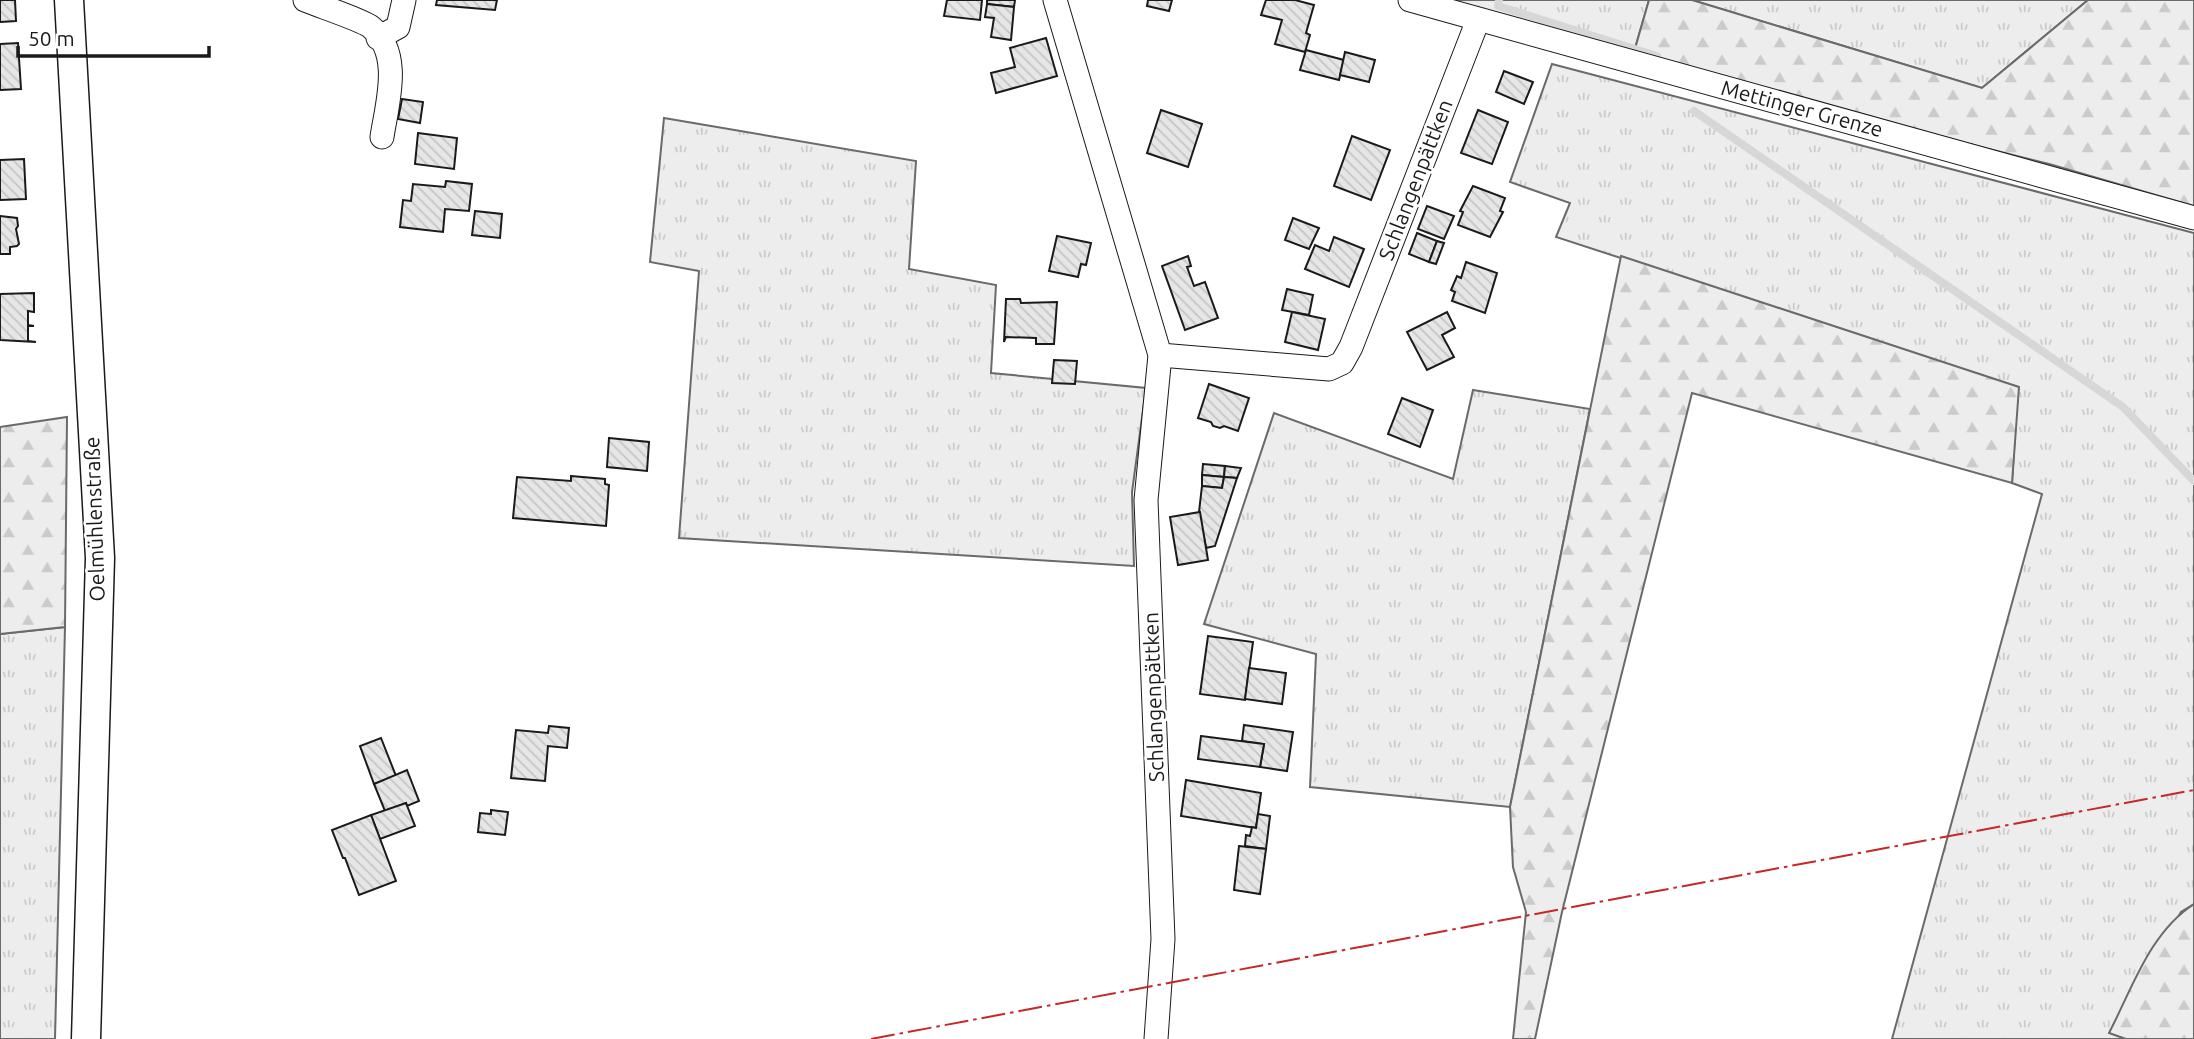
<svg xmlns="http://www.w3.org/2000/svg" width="2194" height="1039" viewBox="0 0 2194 1039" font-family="Ubuntu,sans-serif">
<defs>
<pattern id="grass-tufts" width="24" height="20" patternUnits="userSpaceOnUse" patternTransform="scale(1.75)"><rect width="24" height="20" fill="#ededed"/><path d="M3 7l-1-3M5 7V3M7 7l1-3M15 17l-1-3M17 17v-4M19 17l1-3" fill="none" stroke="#cbcbcb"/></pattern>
<pattern id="forest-firs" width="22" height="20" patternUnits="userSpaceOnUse" patternTransform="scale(1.75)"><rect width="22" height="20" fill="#ededed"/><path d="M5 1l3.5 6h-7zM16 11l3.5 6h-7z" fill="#cbcbcb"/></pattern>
<pattern id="building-back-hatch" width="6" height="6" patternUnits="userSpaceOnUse" patternTransform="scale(1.75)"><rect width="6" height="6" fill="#e6e6e6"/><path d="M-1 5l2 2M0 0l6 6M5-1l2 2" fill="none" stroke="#c5c5c5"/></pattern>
</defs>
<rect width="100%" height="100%" fill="#fff"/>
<g fill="url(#grass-tufts)" stroke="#6a6a6a" stroke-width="2">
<polygon points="1443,0 1649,0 1632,59"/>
<polygon points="1692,0 2088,0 1982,88"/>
<polygon points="1552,64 2194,233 2194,904 2181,912 2110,1033 2126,1039 1892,1039 2042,494 2012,483 2018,387 1556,237 1570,203 1510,182"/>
<polygon points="664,118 916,161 909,269 996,285 991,373 1146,388 1132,492 1134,566 679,538 699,271 650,262"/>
<polygon points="1473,390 1590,409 1510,807 1310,787 1316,654 1204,624 1274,413 1453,479"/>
<polygon points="65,627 55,1039 0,1039 0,634"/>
</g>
<g fill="url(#forest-firs)" stroke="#6a6a6a" stroke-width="2">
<polygon points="1649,0 1692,0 1982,88 2088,0 2194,0 2194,206 2049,164 1632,59"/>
<polygon points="1621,256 2019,387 2012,483 1692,393 1562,912 1535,1039 1513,1039 1526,912 1513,867 1510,807"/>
<polygon points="67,417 65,627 0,634 0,427"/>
<path d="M2194 904V1039H2126L2109 1033C2132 989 2150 932 2194 904Z"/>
</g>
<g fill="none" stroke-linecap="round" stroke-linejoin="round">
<g stroke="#d7d7d7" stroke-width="8">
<polyline points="1499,0 1498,6 1657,56"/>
<polyline points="1694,111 2123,407 2194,481"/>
</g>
</g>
<g fill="url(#building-back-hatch)" stroke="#1a1a1a" stroke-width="2">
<polygon points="0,0 15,0 16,21 0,22"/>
<polygon points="437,0 497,0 495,10 436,5"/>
<polygon points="947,0 982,0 980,20 944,16"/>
<polygon points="987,0 1015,0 1014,7 987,4"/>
<polygon points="1148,0 1172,0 1169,11 1147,6"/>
<polygon points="1266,0 1295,0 1314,5 1306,33 1310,35 1305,52 1275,44 1282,20 1261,15"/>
<polygon points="987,4 1014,7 1011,40 991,37 994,18 985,17"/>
<polygon points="1046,38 1057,76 996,93 991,73 1015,67 1010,48"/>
<polygon points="18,43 21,89 0,90 0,44"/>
<polygon points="1306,50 1344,60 1339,80 1300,70"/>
<polygon points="1345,52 1375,60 1369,82 1340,75"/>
<polygon points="1504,71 1533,82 1524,104 1496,92"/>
<polygon points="402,99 423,102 420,123 398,119"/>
<polygon points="1161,110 1202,124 1188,167 1147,153"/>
<polygon points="1478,110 1508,122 1492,164 1461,153"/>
<polygon points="418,133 457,138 454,169 415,164"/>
<polygon points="1352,136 1390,150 1371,200 1334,186"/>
<polygon points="24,159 26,199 0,200 0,160"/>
<polygon points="446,181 472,184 469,211 445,209 443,232 400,227 403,200 411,201 413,184 445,187"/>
<polygon points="1473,186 1505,198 1500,211 1503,212 1490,237 1458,225 1463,212 1460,211"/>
<polygon points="1427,206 1454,216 1444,239 1418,229"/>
<polygon points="475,211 502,214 500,238 472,235"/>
<polygon points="0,216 17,218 18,226 16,229 19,244 17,246 10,247 10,254 0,254"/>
<polygon points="1293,218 1319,228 1309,249 1285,240"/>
<polygon points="1417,233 1437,241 1429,262 1409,254"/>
<polygon points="1057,236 1091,243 1086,265 1081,264 1078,277 1049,271"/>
<polygon points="1334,237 1364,249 1349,287 1305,269 1315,245 1329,251"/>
<polygon points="1437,241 1444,243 1436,264 1429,262"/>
<polygon points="1188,256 1191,266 1187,267 1194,286 1205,282 1218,318 1185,330 1162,266"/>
<polygon points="1466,262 1497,273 1485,313 1452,301 1455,292 1451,290 1457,276 1461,278"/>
<polygon points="1287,289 1313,295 1309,315 1282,310"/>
<polygon points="34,293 34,312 28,311 28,325 34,326 28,326 28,341 36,342 0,340 0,294"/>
<polygon points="1006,299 1020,299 1021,303 1057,302 1054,344 1036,344 1036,338 1006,337 1004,342"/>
<polygon points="1292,312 1325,319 1318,350 1285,342"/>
<polygon points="1447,312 1455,328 1442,335 1454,357 1427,370 1407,332"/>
<polygon points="1054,360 1077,361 1075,384 1052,383"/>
<polygon points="1209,384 1249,398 1238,431 1224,426 1220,428 1213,426 1211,422 1198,418"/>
<polygon points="1402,398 1433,410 1420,447 1388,434"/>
<polygon points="609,438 649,442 647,471 607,467"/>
<polygon points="1203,464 1225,466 1224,477 1202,475"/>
<polygon points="1225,466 1241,468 1237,478 1224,477"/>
<polygon points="1202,475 1224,477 1222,488 1202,486"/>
<polygon points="571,476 605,479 605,484 609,485 606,526 513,518 517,477 571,481"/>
<polygon points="1224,477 1237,478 1215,546 1206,548 1199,512 1202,486 1222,488"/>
<polygon points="1200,512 1208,560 1178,565 1170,517"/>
<polygon points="1208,636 1253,642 1245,700 1200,694"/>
<polygon points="1249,668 1286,673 1282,704 1245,699"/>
<polygon points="1244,725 1293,732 1287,771 1260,767 1264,744 1242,741"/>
<polygon points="549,726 569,728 567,748 548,746 545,781 511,778 516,730 548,733"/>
<polygon points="1201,736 1264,744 1260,767 1198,759"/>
<polygon points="381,738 396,776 374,784 360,746"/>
<polygon points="407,770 419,801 407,806 406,803 385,811 374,784"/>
<polygon points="1186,780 1261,793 1256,828 1181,816"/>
<polygon points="406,803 415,826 380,839 371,815"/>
<polygon points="491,810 508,812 505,835 478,832 480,813 491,814"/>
<polygon points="1258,814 1270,816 1266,849 1245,846 1246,835 1250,836 1252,827 1256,828"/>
<polygon points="371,815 396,881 359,895 345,858 343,858 332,830"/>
<polygon points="1239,846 1266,849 1260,894 1234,890"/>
</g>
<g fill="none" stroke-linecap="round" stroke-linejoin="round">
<g stroke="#1a1a1a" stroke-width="25">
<g id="minor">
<path d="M305 0C319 6 362 20 371 27 403 54 387 103 382 137"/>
<polyline points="1055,0 1160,355 1146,500 1163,939 1156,1039"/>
<polyline points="1410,0 2194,218"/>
<polyline points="378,38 398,27 404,0"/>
<polyline points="1160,355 1329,369 1342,363 1351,347 1478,20"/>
</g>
</g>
<g stroke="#1a1a1a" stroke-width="31">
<polyline id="tertiary" points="69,0 100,558 86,1039"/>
</g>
<use href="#minor" stroke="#fff" stroke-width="23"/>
<use href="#tertiary" stroke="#fff" stroke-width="28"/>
<polyline stroke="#c62828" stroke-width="2" stroke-dasharray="24 5 3.5 5" stroke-linecap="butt" points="871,1039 2194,790"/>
</g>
<g text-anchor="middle" stroke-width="5" stroke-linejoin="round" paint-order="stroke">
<g font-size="21" fill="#1a1a1a" stroke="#fff">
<text transform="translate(1802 109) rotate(15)" y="7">Mettinger Grenze</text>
<text transform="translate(1416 180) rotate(-69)" y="7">Schlangenpättken</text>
<text transform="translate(95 519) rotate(-92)" y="7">Oelmühlenstraße</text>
<text transform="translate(1154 697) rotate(-92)" y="7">Schlangenpättken</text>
</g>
</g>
<path d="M18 46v10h191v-10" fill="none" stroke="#1a1a1a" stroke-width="3.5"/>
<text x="28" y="46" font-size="21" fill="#1a1a1a" stroke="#ffffff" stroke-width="5" paint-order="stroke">50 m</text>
</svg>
